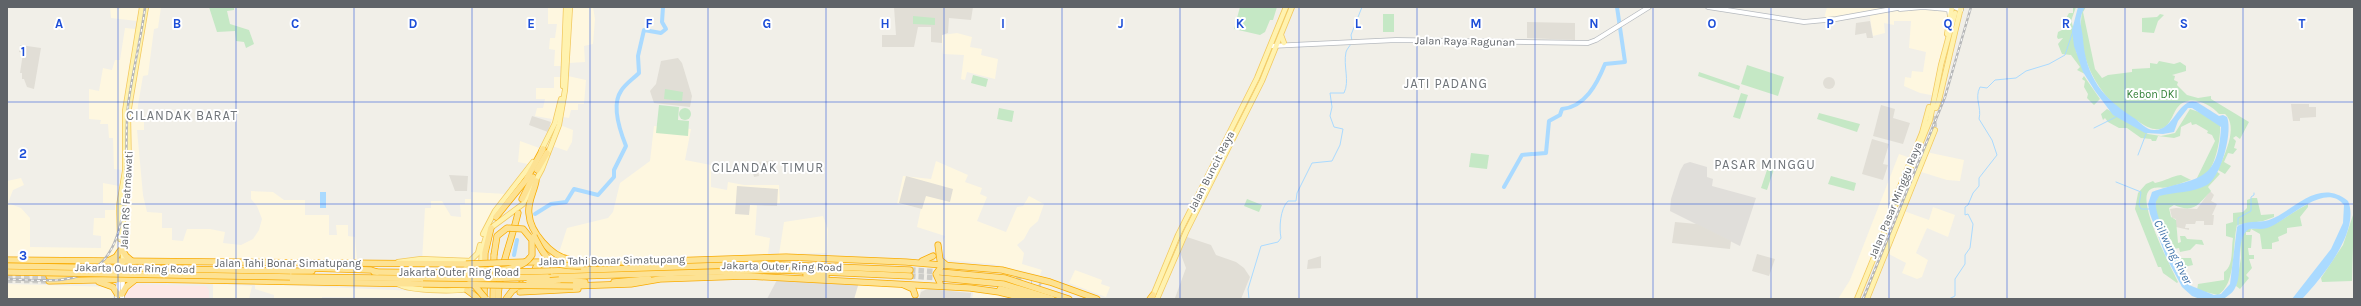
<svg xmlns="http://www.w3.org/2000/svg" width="2361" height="306" viewBox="0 0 2361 306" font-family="Karla,sans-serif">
<rect width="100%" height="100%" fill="#f1efe8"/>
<g fill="#fef7e0">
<polygon points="110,7 120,9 121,7 161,7 158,28 154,29 148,75 143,76 138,105 137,119 144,120 144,130 137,130 143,195 147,212 162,213 162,228 172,228 172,240 183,241 187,229 210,229 225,232 223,243 241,245 253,239 259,230 262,219 257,206 251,199 251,191 273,192 284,200 305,200 305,215 329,215 329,235 337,235 336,225 348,225 348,236 355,237 357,260 7,256 7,181 21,178 24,185 13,190 8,203 21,208 30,218 30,247 101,248 101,236 93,235 94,218 105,218 105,210 115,210 115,204 103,203 103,183 119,186 122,170 114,169 113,138 109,138 108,124 100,124 101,120 89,119 89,89 99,91 103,68 112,70 115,60 120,60 125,28 136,29 137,21 111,18"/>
<polygon points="548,7 593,7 595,19 593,44 584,46 585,62 569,63 568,76 586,80 584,104 578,104 578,110 571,110 569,118 563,117 560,125 573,130 572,142 567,151 552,146 542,167 518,162 520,141 542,149 552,119 535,116 537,108 543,108 545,99 536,99 536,88 554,88 554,77 561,77 562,66 554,66 555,50 549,49 550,38 555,38 557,24 548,24"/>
<polygon points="1827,7 1963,7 1942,97 1920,93 1904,86 1905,77 1911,78 1912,71 1923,72 1926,52 1909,48 1911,21 1894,21 1894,25 1884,23 1885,33 1873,36 1869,12 1823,23"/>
<polygon points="957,33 972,37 970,47 982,49 981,55 998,59 995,79 967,72 965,80 961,79 964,55 943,54 942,43 942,35"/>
<polygon points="654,126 691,129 685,160 711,165 711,187 727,190 728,182 744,185 779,185 780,204 757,204 755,235 770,238 768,254 601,260 557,259 567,228 608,218 613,212 620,183 650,161"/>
<polygon points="1926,152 1964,160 1960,181 1947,180 1918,171"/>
<polygon points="1899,154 1916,160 1860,299 1838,299 1850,280"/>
<polygon points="936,161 968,175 965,182 982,188 980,194 987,197 977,221 1006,232 1017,207 1023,206 1029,196 1044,204 1038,221 1030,228 1024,239 1017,245 1024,253 1022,264 1042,270 1040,275 992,264 947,260 943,253 942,243 945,236 917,227 921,208 897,204 903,176 931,179"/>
<polygon points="471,192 506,194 484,235 479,262 422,262 425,208 431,208 431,201 442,201 451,216 461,217 460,204 465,204 465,199 471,199"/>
<polygon points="1933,207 1955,215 1948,237 1927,228 1916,253 1928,260 1922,277 1917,279 1902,273 1906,263 1885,252 1901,210 1929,220"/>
<polygon points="823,216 828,229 827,253 779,254 784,222"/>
<polygon points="1075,270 1102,280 1101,284 1110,287 1106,297 1069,283"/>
<polygon points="859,282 922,286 918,299 854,299"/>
<polygon points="7,284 113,287 113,299 7,299"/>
<polygon points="213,284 252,286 249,299 213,299"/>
<polygon points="255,284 464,293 475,299 322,297 322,299 274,299 274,295 255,289"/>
<polygon points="974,289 1021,299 972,299"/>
</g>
<g fill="#e0deda">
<polygon points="1690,162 1707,167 1707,177 1713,179 1712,186 1756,198 1740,246 1670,211 1671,199 1680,171 1684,164"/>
<polygon points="778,278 859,282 854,299 767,299"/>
</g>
<g fill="#e1ded6">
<polygon points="894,7 973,7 971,20 949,18 948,33 942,35 942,43 931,42 931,27 918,27 914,47 882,47 882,35 896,35"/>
<polygon points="1870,21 1873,38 1867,38 1866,33 1855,35 1856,23"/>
<polygon points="1527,22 1575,23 1575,40 1527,38"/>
<polygon points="20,45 41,48 34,89 27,87 24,79 22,79 22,73 20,73 23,53 19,52"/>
<polygon points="678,58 682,63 692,96 690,107 654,103 650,91 656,84 661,61"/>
<circle cx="1829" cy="83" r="6"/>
<polygon points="2291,104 2309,104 2309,107 2316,107 2316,117 2300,118 2300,121 2293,121"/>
<polygon points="1881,105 1895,109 1893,118 1910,123 1903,144 1873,136"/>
<polygon points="532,116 551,122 548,132 529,125"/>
<polygon points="1872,139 1889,144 1883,164 1888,165 1883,180 1862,174"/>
<polygon points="773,160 775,168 763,170 763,166 757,167 759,176 754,177 752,168 748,169 747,165"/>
<polygon points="449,175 468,176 467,191 455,191"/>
<polygon points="906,176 953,189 950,202 926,196 922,209 899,203"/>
<polygon points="737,186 778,189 777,206 750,205 749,215 735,214"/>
<polygon points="2210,191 2214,195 2211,201 2217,204 2212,215 2214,215 2213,225 2204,225 2204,221 2196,221 2195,224 2186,224 2185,228 2189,228 2189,230 2176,227 2176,219 2172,218 2170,209 2176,208 2197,209"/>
<polygon points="1675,222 1697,224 1731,241 1730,249 1672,243"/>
<polygon points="1187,237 1211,245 1216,255 1236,262 1244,268 1250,277 1241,299 1175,298 1186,268 1180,252"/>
<polygon points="1757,254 1775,259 1769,276 1752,271"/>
<polygon points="1321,256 1321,268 1307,269 1308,260"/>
<polygon points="925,290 929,289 971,293 970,299 919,299 921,292"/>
</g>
<polygon fill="#fce8e6" points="123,284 206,286 209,290 209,299 123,299"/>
<g fill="#c5e8c5">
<polygon points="209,7 234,7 234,10 227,11 230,24 249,30 254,44 246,48 244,42 236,41 235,31 217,32"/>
<polygon points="1240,7 1277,7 1273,20 1270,20 1265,32 1260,35 1234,29"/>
<polygon points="2073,7 2076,7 2071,21 2075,32 2076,52 2079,56 2085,74 2077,70 2080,67 2071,55 2062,54 2058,44 2063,38 2058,39 2057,37 2058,32 2062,30 2064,24 2066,24 2067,21 2065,20 2069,13 2073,13"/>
<path d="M2083 7H2086L2083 12 2095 69 2102 78 2108 75 2132 72V69L2150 68V63L2157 64 2159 61 2174 64 2180 62 2186 66V71L2172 75 2175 76 2174 80 2178 82 2177 85 2187 95 2198 98 2211 96V99L2249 122 2240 139 2236 136 2233 138 2236 141 2234 148 2237 149 2233 154 2228 153 2224 162 2231 166 2225 174 2218 170C2224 156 2239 127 2225 114H2219C2210 103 2188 93 2177 108 2171 117 2169 131 2155 129 2149 129 2141 123 2136 120 2097 100 2073 51 2083 7Z"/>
<rect x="1383" y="14" width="11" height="18"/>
<polygon points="2160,14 2164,15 2158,21 2154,33 2142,32 2142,18 2157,17"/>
<polygon points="913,16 935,18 935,25 913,24"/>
<polygon points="1747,65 1784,77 1778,96 1741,84"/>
<polygon points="1699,72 1740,86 1739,90 1698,76"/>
<polygon points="973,75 988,79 986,87 971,83"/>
<polygon points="2084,76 2100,99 2094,105 2087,98 2088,94 2084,87 2085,81 2082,79"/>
<polygon points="665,89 683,92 682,101 664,99"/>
<polygon points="1741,93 1748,95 1740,119 1733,117"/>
<polygon points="659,105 679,107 678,120 689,121 688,136 656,133"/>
<circle cx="685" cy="114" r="6"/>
<polygon points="999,108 1014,111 1012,122 997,119"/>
<path d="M2107 109 2148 134 2161 136 2175 133 2190 109 2205 114 2220 125C2221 138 2216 163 2207 174 2204 177 2199 178 2196 180L2215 141 2212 135 2207 133 2208 131 2196 124 2192 125 2191 122 2181 127 2180 136 2174 138 2158 136 2156 141H2152L2151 139 2141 138 2127 128H2119L2108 122 2105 118 2103 120 2101 114Z"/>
<polygon points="1819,113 1860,124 1857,132 1817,119"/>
<polygon points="1471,153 1489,155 1487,169 1469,167"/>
<polygon points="1769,164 1775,166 1767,190 1761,188"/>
<path d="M2216 171 2220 174 2208 187 2211 191C2198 204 2195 214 2174 205L2169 208 2171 217 2176 220 2178 243 2181 242 2180 236H2185L2187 239 2202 240 2204 245 2196 244 2190 250 2180 252 2179 248 2174 249 2176 258H2191L2193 265 2180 268 2155 211 2156 197Z"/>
<path d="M2181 175 2191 180C2183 182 2176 186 2168 187 2161 189 2153 185 2148 192 2139 206 2171 267 2178 282L2177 283 2163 273 2161 267H2158L2135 209 2138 193 2146 184 2153 181 2155 183C2166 181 2171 176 2181 175Z"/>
<polygon points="1831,176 1856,183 1854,191 1828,184"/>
<path d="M2252 198H2257L2261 215 2274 214V217L2263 221 2237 225C2232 245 2237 283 2218 295L2197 290 2198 284 2224 280V272C2234 266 2231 248 2233 238L2226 236V224L2233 222V213L2243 212 2247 208V200Z"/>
<polygon points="1247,199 1262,205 1259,212 1244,206"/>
<path d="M2308 204V207L2300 217 2302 226 2287 228V233L2278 237 2279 241 2272 243V249H2262L2260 234 2251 229 2250 232H2246V235H2252L2251 248H2248L2249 255H2254V259H2249L2252 268 2246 275 2249 278 2240 289 2236 286 2241 258 2240 238 2248 229C2280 227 2281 218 2308 204Z"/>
<polygon points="2354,212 2352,281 2322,282 2321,278 2343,245"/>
</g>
<g fill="#aadaff">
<path d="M2078 7H2085C2077 21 2082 25 2083 39 2086 78 2103 98 2134 118 2140 122 2147 131 2155 130 2174 130 2179 97 2196 102 2203 105 2212 112 2219 116L2223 115 2227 117C2233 132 2221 177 2207 185 2193 193 2174 192 2159 196 2159 197 2156 201 2156 202 2153 213 2181 274 2189 285L2214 295 2221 294 2230 284 2237 227C2244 220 2259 223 2269 220 2294 211 2318 177 2348 201 2361 231 2321 279 2302 299H2292L2331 249 2343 223 2344 205C2325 180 2286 222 2267 228 2261 230 2255 228 2249 229 2234 238 2244 273 2235 288 2233 293 2227 296 2224 299H2200L2192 296 2182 287 2166 257 2150 214 2148 204 2152 192C2197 176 2218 185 2221 127L2192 108H2188L2178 121 2174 132 2163 134 2145 133 2113 115 2095 91 2083 72 2074 46 2072 30Z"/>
<rect x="320" y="192" width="6" height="16"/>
</g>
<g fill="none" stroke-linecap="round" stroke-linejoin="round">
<g stroke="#aadaff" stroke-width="1">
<polyline points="1352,41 1351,35 1362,7"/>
<polyline points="2094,128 2116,117"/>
<polyline points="2138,155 2146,134"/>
<polyline points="2116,182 2141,192 2139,205 2141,209 2149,209"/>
<polyline points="2238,226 2238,218 2251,211 2251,197 2254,195 2254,193"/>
<path d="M1249 299 1248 289 1261 246 1278 242 1281 238C1279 228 1280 209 1288 201H1296L1297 193 1312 163 1332 161 1340 145 1343 129 1334 127 1330 116 1332 107 1330 93H1344C1350 81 1343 66 1346 52 1347 49 1349 47 1351 44"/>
<path d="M1949 299 1955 296V279L1965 264V255L1970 248 1973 224 1968 214 1965 215V207L1968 205 1973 193 1979 186V178L1997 155 1992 140 1979 119C1982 107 1974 99 1980 87L1987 88 1995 80 2016 78 2026 71 2049 64 2065 55 2073 31"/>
</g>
<g stroke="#aadaff" stroke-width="4">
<path d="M1534 154 1546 153 1549 121 1560 115 1562 109C1585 107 1597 84 1605 64L1625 62 1617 7"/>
<polyline points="1504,187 1522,155 1532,154"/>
<path d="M535 214 551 204 566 202 574 189 598 195 614 177V170L626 146C620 131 611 105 621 91 625 84 633 79 639 73L638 56 644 30 661 33 666 29 662 22 663 7"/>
<polyline points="514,255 517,240"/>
</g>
<polyline stroke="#ccccc8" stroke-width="4.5" stroke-dasharray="4.5 2" stroke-linecap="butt" points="1934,116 1935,130"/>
<g stroke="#ccccc8" stroke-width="5.5" stroke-dasharray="5.5 3" stroke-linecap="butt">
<polyline points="910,270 940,272"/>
<polyline points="7,276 49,276"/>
<polyline points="910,276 940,278"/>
<polyline points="1016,278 1024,280"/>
<polyline points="7,280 49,281"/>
<polyline points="1031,282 1032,282"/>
<polyline points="1039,284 1041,285"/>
</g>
<g stroke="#b6babf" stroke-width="5.5">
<g id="secondary">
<polyline points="1708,7 1804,22 1836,19 1903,7"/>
<polyline points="1954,7 1961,10"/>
<polyline points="1900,9 1923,7 1946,9 1949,10 1950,17"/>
<polyline points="1271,46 1396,40 1588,43 1596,40 1649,7"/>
<polyline points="117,299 119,279"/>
<polyline points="122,299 123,279"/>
</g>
</g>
<g stroke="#f2c960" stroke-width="6">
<g id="primary">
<polyline points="1947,34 1952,7"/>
<polyline points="1281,35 1284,43"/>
<polyline points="563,86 566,7"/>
<polyline points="1932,108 1936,108 1939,100 1961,7"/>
<polyline points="541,151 555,123 561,99"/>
<polyline points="1895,199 1922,133 1929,107"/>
<polyline points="483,234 495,211 533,162"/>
<polyline points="120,239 119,206 125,171 125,111 142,7"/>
<polyline points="471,260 478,253 480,245"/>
<polyline points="398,262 421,259 472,261"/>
<polyline points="481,266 482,250 488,230 523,204 542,169 559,125 565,90 570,7"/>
<polyline points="123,277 123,208 129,171 128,114 146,7"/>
<path d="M398 284C409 291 466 293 477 286"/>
<polyline points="1152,298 1178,235 1257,78 1286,7"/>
<polyline points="1157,299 1186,232 1262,81 1292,7"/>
<polyline points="1857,299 1930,120 1941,65 1955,13"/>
<polyline points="1867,299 1935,130"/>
</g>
</g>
<g stroke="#f9ab00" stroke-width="7">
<g id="highway">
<polyline points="537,170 547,153"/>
<path d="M536 181C534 192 527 203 529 214 530 232 551 256 568 259"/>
<polyline points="522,199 533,177"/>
<polyline points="496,217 526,180 543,149"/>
<polyline points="938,245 940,260 945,264"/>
<polyline points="122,249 126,256 133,262"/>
<polyline points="7,260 466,264"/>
<polyline points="108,261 116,257 120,251"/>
<polyline points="922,261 933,256"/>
<polyline points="525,262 636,262 786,257 906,262 1002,270 1050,282 1097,299"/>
<polyline points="307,268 371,270 377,272"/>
<polyline points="290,271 312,271"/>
<polyline points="551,271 762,264 910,270"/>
<polyline points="374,272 469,273"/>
<polyline points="940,272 1005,278 1069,299"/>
<polyline points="533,275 536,267 545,262"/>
<polyline points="806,275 826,276"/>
<polyline points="49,276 64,277"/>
<polyline points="62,276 72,275"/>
<polyline points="290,277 469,279"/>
<polyline points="547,277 779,270 910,276"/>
<polyline points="940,278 1003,284 1052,299"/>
<polyline points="555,280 585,282"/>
<polyline points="49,281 137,279 423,284"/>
<polyline points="99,282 113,287 118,295"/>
<polyline points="614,282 649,279"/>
<polyline points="940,283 936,274 941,267"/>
<polyline points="904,285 913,289 915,295"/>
<polyline points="573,286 631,284 660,279 747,276 970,288 999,292 1027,299"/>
<polyline points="1000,289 1040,299"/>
<polyline points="467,290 479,299"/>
<polyline points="520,292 578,289"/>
<polyline points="122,294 126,287 136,279"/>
<polyline points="484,299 485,253 491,228"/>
<polyline points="493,299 494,255"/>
<path d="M498 299C499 269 511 243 518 213"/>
<polyline points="506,299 512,291 521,284"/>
<polyline points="1150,299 1153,295"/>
</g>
</g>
<use href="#secondary" stroke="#fff" stroke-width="4"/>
<use href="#primary" stroke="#fff2af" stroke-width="4.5"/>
<use href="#highway" stroke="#fde293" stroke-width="5.5"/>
<g stroke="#b6b7b8" stroke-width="2.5">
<g id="rail">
<path d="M7 279C38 280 75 286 100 264 135 232 123 149 128 106 132 73 141 40 145 7"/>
<polyline points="1863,299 1945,97 1971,7"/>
</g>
</g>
<use href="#rail" stroke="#fff" stroke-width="1" stroke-dasharray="3" stroke-linecap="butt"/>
<g stroke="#f9ab00" stroke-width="7" stroke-linecap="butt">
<g id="highway-bridge">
<path d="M534 236C547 261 551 267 581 266"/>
<polyline points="466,264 525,262"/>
<polyline points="7,266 290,271"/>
<path d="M466 269C486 269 520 275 532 255V240L523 229 507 228 497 236 494 255"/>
<polyline points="7,272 290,277"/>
<polyline points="507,272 551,271"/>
<polyline points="469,273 483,273"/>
<polyline points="469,279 547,277"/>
<polyline points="529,282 559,280"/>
<polyline points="423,284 573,286"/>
<polyline points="475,286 486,299"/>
</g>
</g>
<use href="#highway-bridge" stroke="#fde293" stroke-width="5.5"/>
</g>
<path fill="none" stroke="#1d4ed8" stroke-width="1" stroke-opacity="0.55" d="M118 7V299M236 7V299M354 7V299M472 7V299M590 7V299M708 7V299M826 7V299M944 7V299M1062 7V299M1180 7V299M1299 7V299M1417 7V299M1535 7V299M1653 7V299M1771 7V299M1889 7V299M2007 7V299M2125 7V299M2243 7V299M7 102H2354M7 204H2354"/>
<g text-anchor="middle" stroke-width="4" stroke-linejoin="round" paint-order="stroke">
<g font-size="11" fill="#5f6368" stroke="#fff">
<text transform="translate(1465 41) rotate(1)" y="4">Jalan Raya Ragunan</text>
<text transform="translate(1211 171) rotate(-63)" y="4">Jalan Buncit Raya</text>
<text transform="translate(126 200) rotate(-87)" y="4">Jalan RS Fatmawati</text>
<text transform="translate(1895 200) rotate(-68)" y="4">Jalan Pasar Minggu Raya</text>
<text transform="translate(612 260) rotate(-1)" y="4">Jalan Tahi Bonar Simatupang</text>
<text x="288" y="267">Jalan Tahi Bonar Simatupang</text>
<text transform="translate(782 266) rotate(1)" y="4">Jakarta Outer Ring Road</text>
<text transform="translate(135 268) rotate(1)" y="4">Jakarta Outer Ring Road</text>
<text x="459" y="276">Jakarta Outer Ring Road</text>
</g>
<g font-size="11" fill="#348238" stroke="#fff">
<text x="2152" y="98">Kebon DKI</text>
</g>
<g font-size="12" font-style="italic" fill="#4174aa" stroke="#fff">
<text transform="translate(2173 252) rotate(63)" y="4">Ciliwung River</text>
</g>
<g font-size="13" letter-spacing="1" fill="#70757a" stroke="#fff">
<text x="1446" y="88">JATI PADANG</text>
<text x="182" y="120">CILANDAK BARAT</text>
<text x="1765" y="169">PASAR MINGGU</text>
<text x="768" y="172">CILANDAK TIMUR</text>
</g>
</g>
<g font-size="13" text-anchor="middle" font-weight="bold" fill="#1d4ed8" stroke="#fff" stroke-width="4" stroke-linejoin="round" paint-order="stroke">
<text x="59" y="28">A</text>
<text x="177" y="28">B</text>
<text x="295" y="28">C</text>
<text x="413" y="28">D</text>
<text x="531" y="28">E</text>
<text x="649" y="28">F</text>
<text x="767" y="28">G</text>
<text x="885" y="28">H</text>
<text x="1003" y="28">I</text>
<text x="1121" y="28">J</text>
<text x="1240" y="28">K</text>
<text x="1358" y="28">L</text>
<text x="1476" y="28">M</text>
<text x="1594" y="28">N</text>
<text x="1712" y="28">O</text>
<text x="1830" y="28">P</text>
<text x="1948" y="28">Q</text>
<text x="2066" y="28">R</text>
<text x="2184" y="28">S</text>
<text x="2302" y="28">T</text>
<text x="23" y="56">1</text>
<text x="23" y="158">2</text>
<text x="23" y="260">3</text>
</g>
<rect width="2361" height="306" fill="none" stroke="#5f6368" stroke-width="16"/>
</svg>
